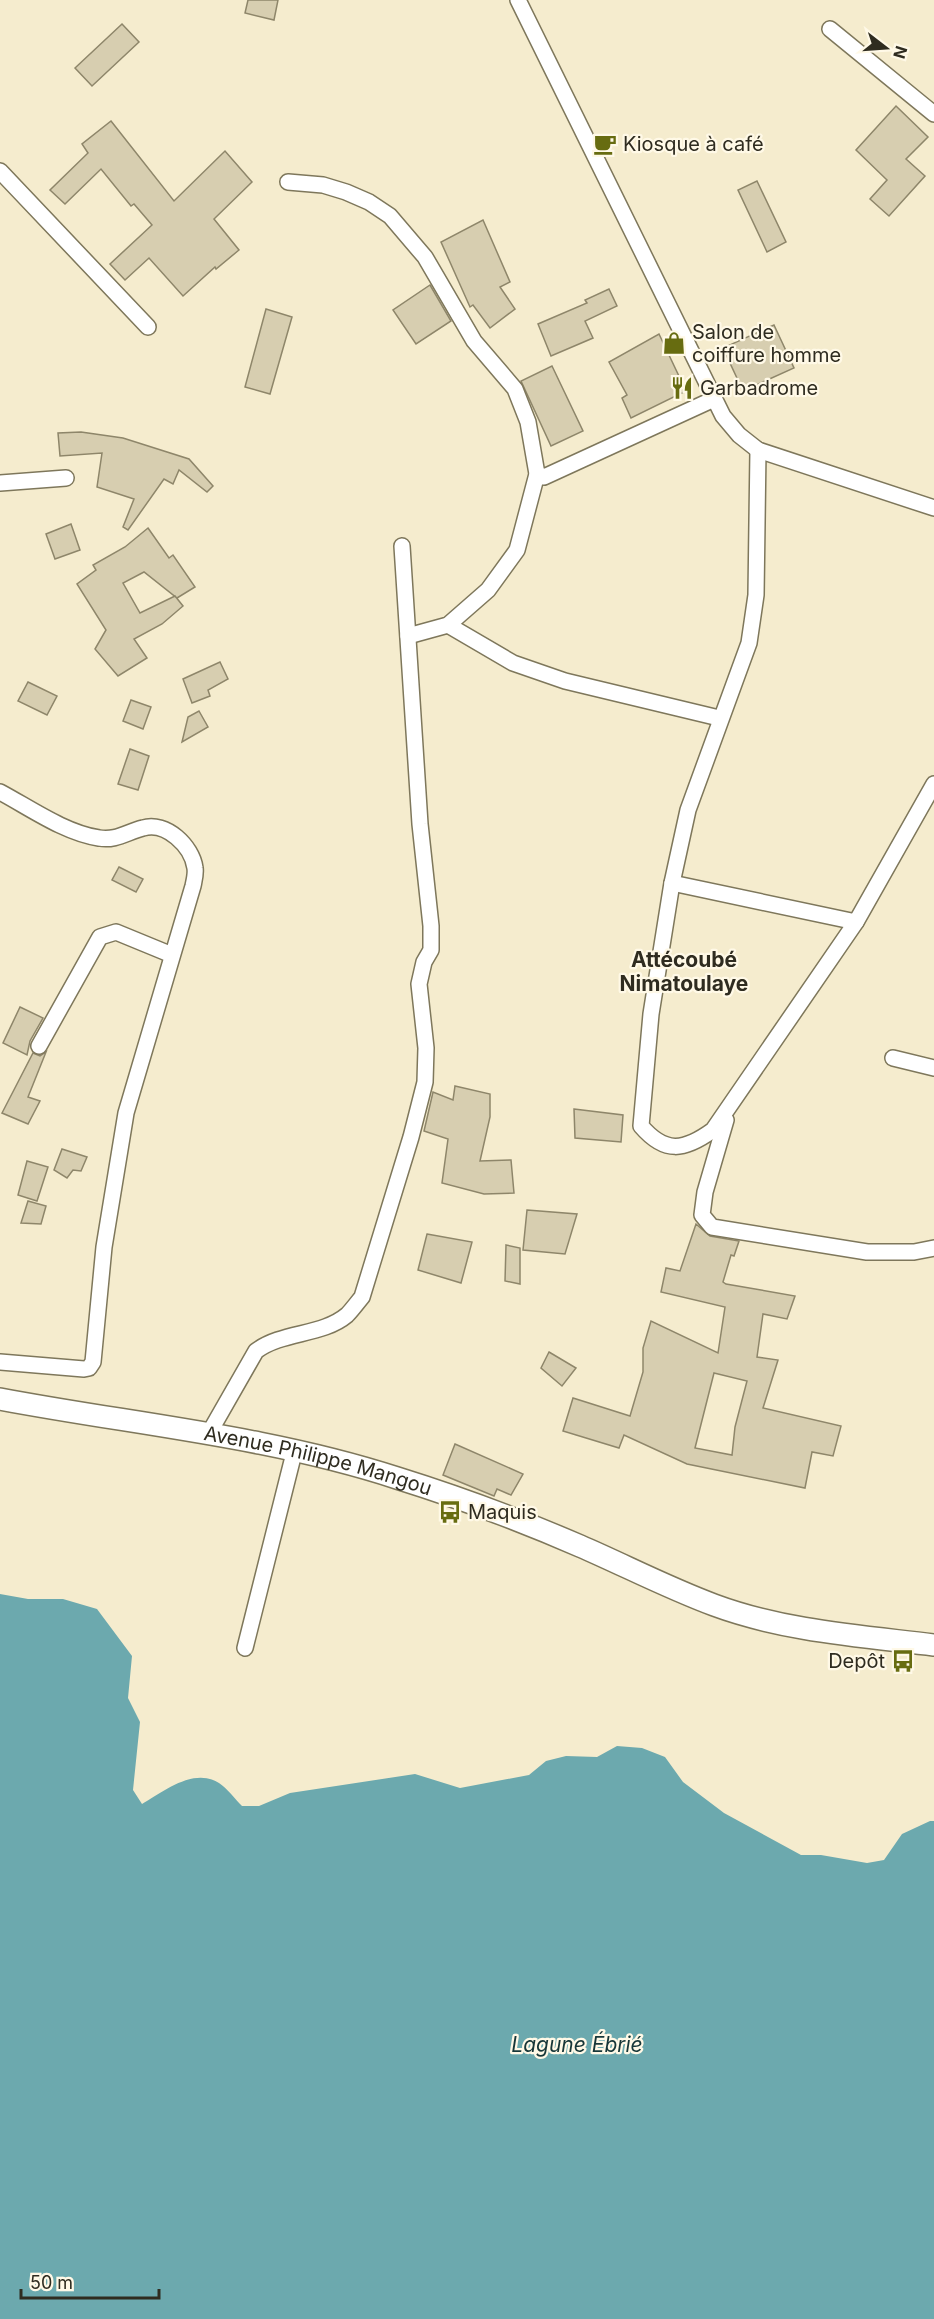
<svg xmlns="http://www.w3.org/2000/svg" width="934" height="2319" viewBox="0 0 934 2319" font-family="Inter,sans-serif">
<rect width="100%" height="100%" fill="#f5ecce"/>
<path fill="#6ca9ae" d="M0 1594 28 1599H63L97 1609 132 1656 128 1698 140 1722 133 1790 142 1804C163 1792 193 1767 219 1783 227 1788 235 1799 242 1806H259L290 1793 415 1774 460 1788 529 1775 546 1761 566 1756 597 1757 617 1746 642 1748 665 1757 683 1782 724 1813 801 1855H821L867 1863 884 1860 902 1834 930 1821H934V2319H0Z"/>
<g fill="#d7ceb0" stroke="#8e866a" stroke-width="1.5" fill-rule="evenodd">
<polygon points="248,0 278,0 274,20 245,13"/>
<polygon points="122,24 139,42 92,86 75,68"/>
<polygon points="896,106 928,137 906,159 925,176 889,216 870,199 887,180 856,150"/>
<polygon points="111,121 174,201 225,151 252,182 214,219 239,250 216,269 215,267 183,296 149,258 125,280 110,264 152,225 134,204 131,206 101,169 65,204 50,190 88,153 82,144"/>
<polygon points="757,181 786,242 767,252 738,190"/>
<polygon points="483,220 510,282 500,287 515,309 490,328 473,305 470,307 441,242"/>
<polygon points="430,285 451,321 416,344 393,310"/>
<polygon points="609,289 617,306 585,321 593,338 551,356 538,324 587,303 585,300"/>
<polygon points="266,309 292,317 270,394 245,387"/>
<polygon points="774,325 794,368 743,391 723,348"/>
<polygon points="659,334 686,391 631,418 622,398 627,395 609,362"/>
<polygon points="552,366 583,431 551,446 521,381"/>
<polygon points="81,432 123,438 189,459 213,486 207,492 179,470 173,484 164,479 128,530 123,527 134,499 97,487 102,453 60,456 58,433"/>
<polygon points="71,524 80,550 55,559 46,534"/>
<polygon points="148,528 169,558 173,555 195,587 177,598 144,572 123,583 140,613 175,596 183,606 162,624 134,639 147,658 118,676 95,649 106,630 77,584 96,570 93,565 125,547"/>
<polygon points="220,662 228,679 208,690 210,696 192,703 183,679"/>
<polygon points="28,682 57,696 47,715 18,701"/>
<polygon points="131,700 151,707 143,729 123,721"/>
<polygon points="199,711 208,727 182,742 188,717"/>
<polygon points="130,749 149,756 138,790 118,784"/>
<polygon points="119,867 143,879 136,892 112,880"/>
<polygon points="20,1007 43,1018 30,1041 27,1055 3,1043"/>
<polygon points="46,1052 28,1097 40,1101 28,1124 2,1113 33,1053 40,1056"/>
<polygon points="455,1086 490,1094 490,1117 480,1161 511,1160 514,1193 484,1194 442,1183 448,1139 424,1131 433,1092 453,1100"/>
<polygon points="574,1109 623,1115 621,1142 575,1138"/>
<polygon points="62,1149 87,1157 81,1171 73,1170 67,1178 54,1170"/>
<polygon points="27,1161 48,1167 37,1201 18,1195"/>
<polygon points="28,1201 46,1206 41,1224 21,1223"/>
<polygon points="527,1210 577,1214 565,1254 523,1250"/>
<path d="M696 1224 710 1236 739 1241 734 1256 731 1255 723 1282 726 1284 795 1296 787 1319 763 1314 757 1357 778 1360 763 1408 841 1426 833 1456 812 1452 805 1488 687 1464 624 1435 619 1448 563 1431 573 1398 630 1416 643 1372V1348L651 1321 718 1353 725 1307 661 1292 666 1268 680 1271ZM714 1373 747 1381 735 1427 732 1455 695 1448Z"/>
<polygon points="427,1234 472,1242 461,1283 418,1270"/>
<polygon points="506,1245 520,1248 520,1284 505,1281"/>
<polygon points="549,1352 576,1368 562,1386 541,1368"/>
<polygon points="455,1444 523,1474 511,1495 497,1489 494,1496 443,1475"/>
</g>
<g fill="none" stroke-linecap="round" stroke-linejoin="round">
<g stroke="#7e775b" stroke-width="18">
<g id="street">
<polyline points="518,0 723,416 739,435 758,450 934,508"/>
<polyline points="830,29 934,114"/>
<polyline points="0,171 148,327"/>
<polyline points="288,182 323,185 346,192 369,202 390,216 425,257 474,341 515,389 528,422 537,474 517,550 488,590 448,625 408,636"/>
<path d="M758 450 756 595 749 643 688 810 672 883 651 1014 641 1126C665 1154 684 1151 713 1130L856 922 934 784"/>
<polyline points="537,474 544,477 714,399"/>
<polyline points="0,483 66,478"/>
<polyline points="448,625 513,663 565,681 719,718"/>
<path d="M0 792C30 808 65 833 99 838 116 841 127 832 143 828 166 821 192 846 195 868 196 874 194 881 193 886L126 1113 104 1247 93 1362 89 1368 84 1369 0 1362"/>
<polyline points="672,883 856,922"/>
<polyline points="39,1046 100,937 116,932 172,955"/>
<polyline points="893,1058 934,1068"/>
<polyline points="726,1120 705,1192 702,1215 712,1227 867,1252 914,1252 934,1248"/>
<path d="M208 1435 256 1351C283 1331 322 1336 347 1315 352 1310 357 1303 362 1297L411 1137 425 1082 426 1048 419 984 424 962 431 950V926L420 824 402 546"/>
<polyline points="245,1648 295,1449"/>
</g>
</g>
<g stroke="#7e775b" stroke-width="24">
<g id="secondary">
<path id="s1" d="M0 1399C132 1424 268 1436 397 1478 458 1497 520 1520 580 1546 624 1565 668 1588 714 1605 784 1631 860 1636 934 1645"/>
</g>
</g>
<use href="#street" stroke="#fff" stroke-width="15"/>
<use href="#secondary" stroke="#fff" stroke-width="21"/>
</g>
<defs>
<g id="cafe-bare" transform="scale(1.8)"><path d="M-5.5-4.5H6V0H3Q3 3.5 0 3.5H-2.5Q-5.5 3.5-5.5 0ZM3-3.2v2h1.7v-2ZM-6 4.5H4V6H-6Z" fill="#676c10" stroke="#fff9e7" stroke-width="2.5" paint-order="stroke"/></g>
<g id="shop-bare" transform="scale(1.8)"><path d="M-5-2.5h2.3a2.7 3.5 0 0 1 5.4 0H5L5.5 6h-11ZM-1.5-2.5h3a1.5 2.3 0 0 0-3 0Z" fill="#676c10" stroke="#fff9e7" stroke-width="2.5" paint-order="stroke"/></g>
<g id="restaurant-bare" transform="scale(1.8)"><path d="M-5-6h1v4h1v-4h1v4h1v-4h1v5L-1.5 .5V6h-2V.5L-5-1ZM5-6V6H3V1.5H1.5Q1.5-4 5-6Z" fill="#676c10" stroke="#fff9e7" stroke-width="2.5" paint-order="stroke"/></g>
<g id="bus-bare" transform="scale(1.8)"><path d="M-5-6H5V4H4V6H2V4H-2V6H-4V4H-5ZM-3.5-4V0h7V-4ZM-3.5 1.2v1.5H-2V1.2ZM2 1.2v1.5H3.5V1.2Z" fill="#676c10" stroke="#fff9e7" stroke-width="2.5" paint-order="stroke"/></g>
</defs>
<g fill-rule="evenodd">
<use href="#cafe-bare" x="605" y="144"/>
<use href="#shop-bare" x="674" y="343"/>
<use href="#restaurant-bare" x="682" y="388"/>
<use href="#bus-bare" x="450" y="1512"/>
<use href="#bus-bare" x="903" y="1661"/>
</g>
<g text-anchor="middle" stroke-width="4.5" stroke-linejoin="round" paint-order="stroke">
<g font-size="20" fill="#2f2c20" stroke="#fff9e7" text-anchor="start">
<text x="623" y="151">Kiosque à café</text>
<text x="692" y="339">Salon de<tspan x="692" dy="23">coiffure homme</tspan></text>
<text x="700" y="395">Garbadrome</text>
<text x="468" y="1519">Maquis</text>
<text x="885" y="1668" text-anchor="end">Depôt</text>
</g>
<g font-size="20" fill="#2f2c20" stroke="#fff9e7">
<text dy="7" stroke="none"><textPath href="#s1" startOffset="324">Avenue Philippe Mangou</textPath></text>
</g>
<g font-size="21" font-weight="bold" fill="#2f2c20" stroke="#fff9e7">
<text x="684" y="967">Attécoubé<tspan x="684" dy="24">Nimatoulaye</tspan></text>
</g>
<g font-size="21" font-style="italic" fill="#163638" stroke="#fff9e7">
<text x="577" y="2052">Lagune Ébrié</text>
</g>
</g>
<g transform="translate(886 48) rotate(107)" stroke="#fff9e7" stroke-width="4.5" paint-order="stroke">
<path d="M0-4.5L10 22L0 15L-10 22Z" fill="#2f2c20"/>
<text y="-9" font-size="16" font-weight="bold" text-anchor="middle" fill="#2f2c20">N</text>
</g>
<path d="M21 2289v9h138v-9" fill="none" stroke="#2f2c20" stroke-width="3"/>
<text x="30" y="2289" font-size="18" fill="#2f2c20" stroke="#fff9e7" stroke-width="4.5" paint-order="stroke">50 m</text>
</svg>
